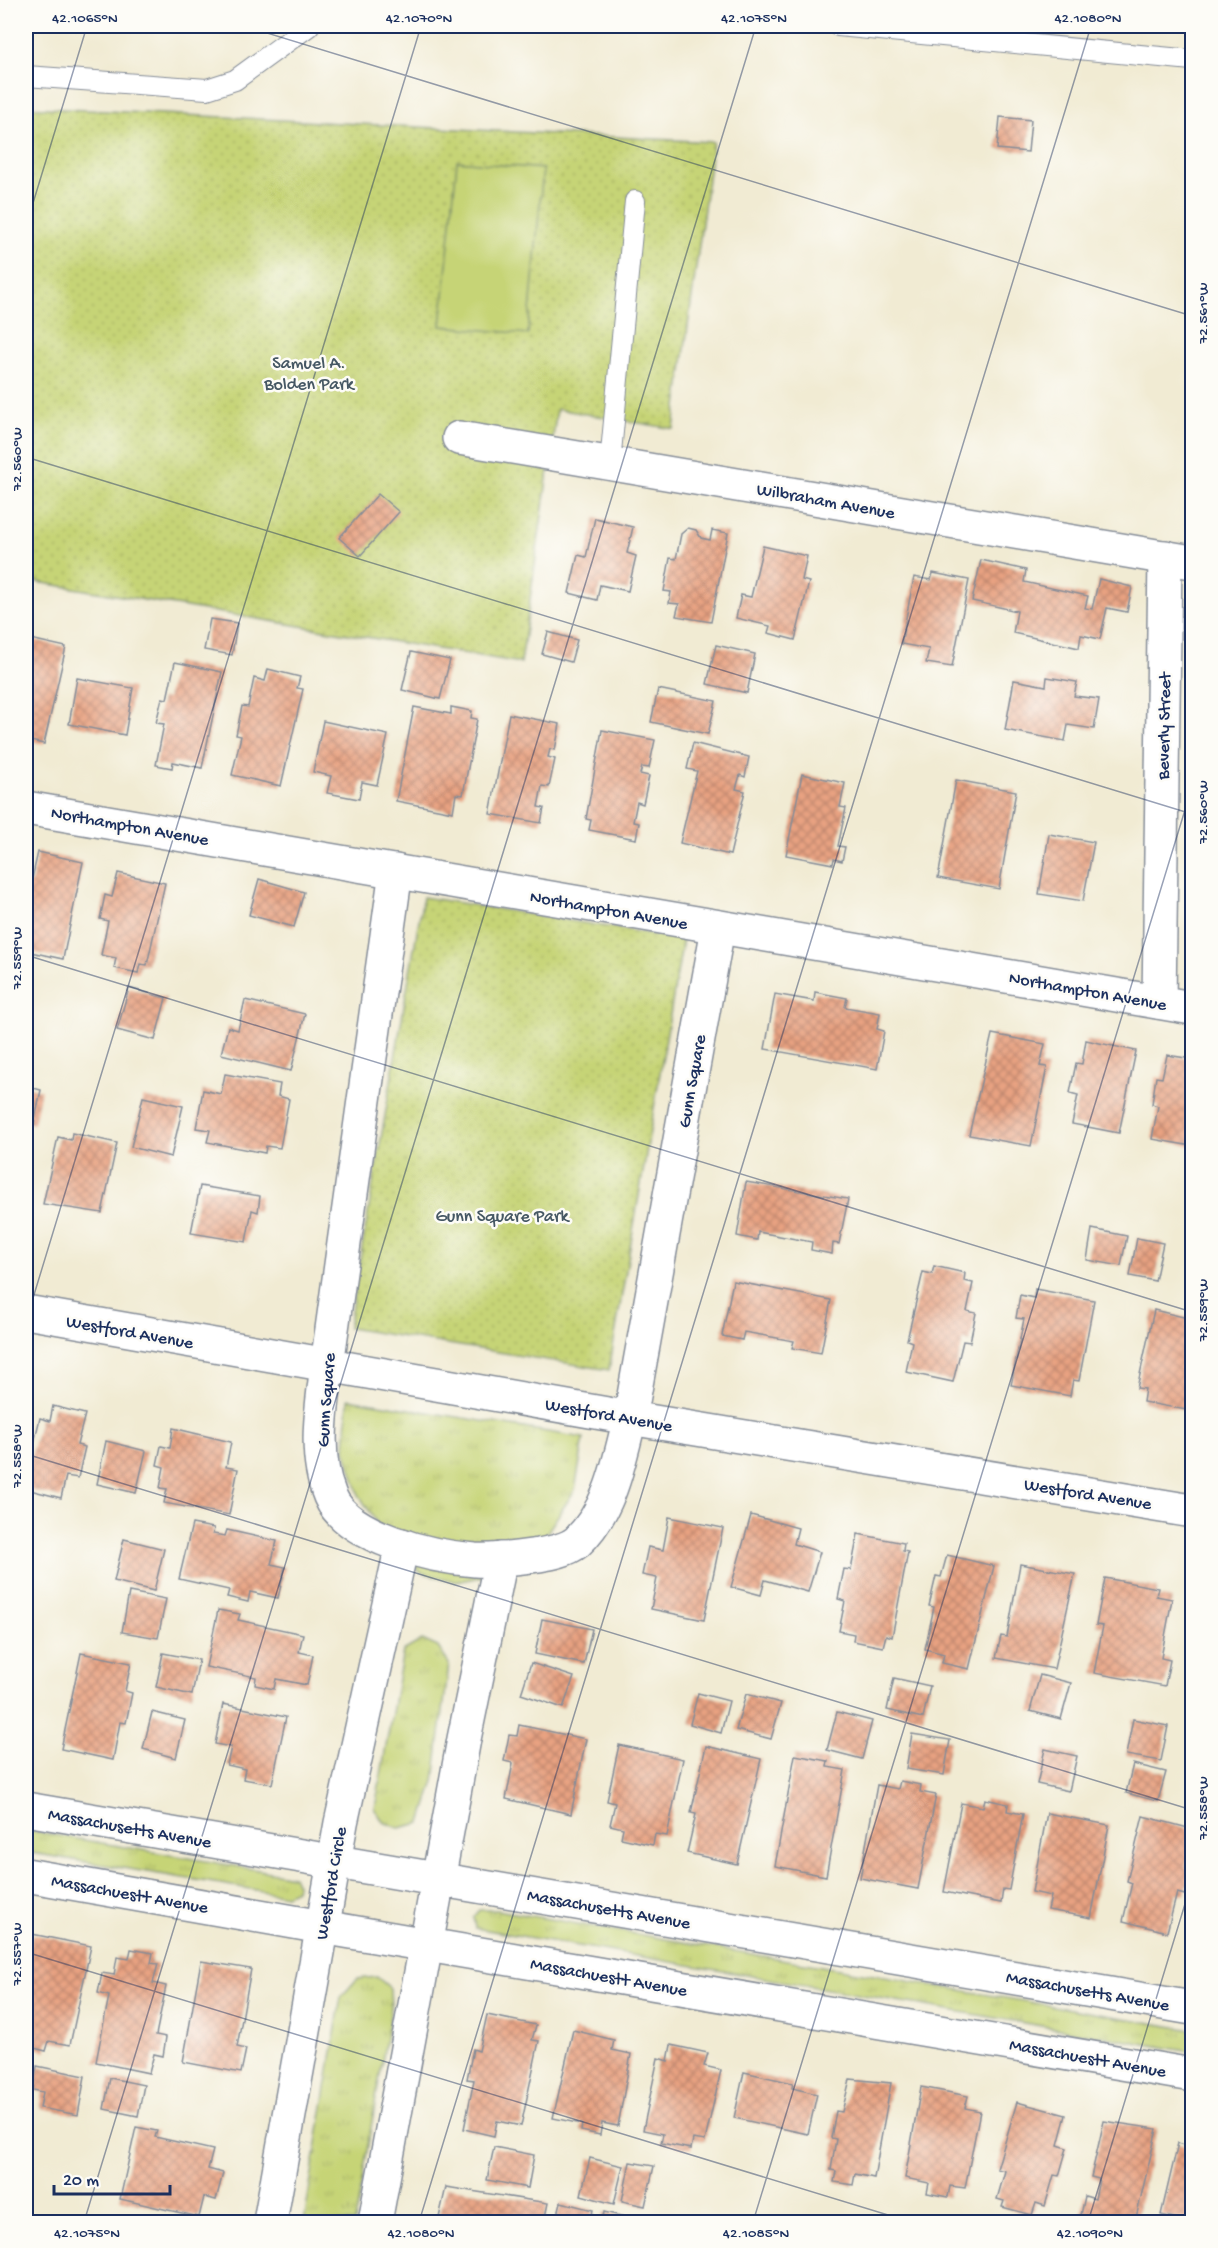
<svg xmlns="http://www.w3.org/2000/svg" width="1218" height="2248" viewBox="0 0 1218 2248" font-family="'Gochi Hand',sans-serif">
<defs>
<pattern id="grass-tufts" width="24" height="20" patternUnits="userSpaceOnUse" patternTransform="scale(1.5)"><rect width="24" height="20" fill="#c6d476"/><path d="M3 7l-1-3M5 7V3M7 7l1-3M15 17l-1-3M17 17v-4M19 17l1-3" fill="none" stroke="#aab668"/></pattern>
<pattern id="park-dots" width="8" height="8" patternUnits="userSpaceOnUse" patternTransform="scale(1.5)"><rect width="8" height="8" fill="#c6d476"/><path d="M2 2h.1M6 6h.1" fill="none" stroke="#aab668" stroke-width="1.8" stroke-linecap="round"/></pattern>
<pattern id="building-cross-hatch" width="8" height="8" patternUnits="userSpaceOnUse" patternTransform="scale(1.5)"><rect width="8" height="8" fill="#e8a281"/><path d="M0 0l8 8M0 8l8-8" fill="none" stroke="#bb846d"/></pattern>
</defs>
<rect width="100%" height="100%" fill="#fdfcf7"/>
<filter id="ink" filterUnits="userSpaceOnUse"><feTurbulence type="fractalNoise" baseFrequency=".0167" numOctaves="2"/><feDisplacementMap in="SourceGraphic" scale="12" xChannelSelector="R" yChannelSelector="G"/><feConvolveMatrix kernelMatrix="1 2 1 2 8 2 1 2 1" color-interpolation-filters="sRGB"/></filter>
<filter id="wash" filterUnits="userSpaceOnUse"><feTurbulence type="fractalNoise" baseFrequency=".008" numOctaves="4" result="noise"/><feDisplacementMap in="SourceGraphic" scale="24" xChannelSelector="R" yChannelSelector="G"/><feGaussianBlur stdDeviation="1.35" result="paint"/><feColorMatrix in="noise" values="0 0 0 0 0 0 0 0 0 0 0 0 0 0 0 0 0 1.4 0 .05"/><feComposite in="paint" operator="in"/></filter>
<g filter="url(#wash)">
<rect width="100%" height="100%" fill="#f1ebd3"/>
<g fill="url(#grass-tufts)" stroke="#70826a" stroke-width="1.5">
<polygon points="348,1399 584,1438 575,1490 546,1534 522,1557 484,1576 456,1582 420,1572 378,1525 359,1495 345,1450"/>
<polygon points="422,1640 438,1647 449,1664 434,1781 421,1823 399,1828 383,1822 375,1808 403,1651"/>
<polygon points="26,1830 293,1876 297,1885 296,1890 286,1895 26,1852"/>
<polygon points="479,1910 497,1910 1192,2030 1192,2052 475,1928 473,1917"/>
<polygon points="377,1977 390,1988 391,2009 355,2222 304,2222 341,1997 357,1979"/>
</g>
<g fill="url(#park-dots)" stroke="#70826a" stroke-width="1.5">
<polygon points="26,107 713,142 674,429 557,409 521,663 26,580"/>
<polygon points="423,897 683,939 609,1370 348,1328"/>
</g>
<polygon fill="#c6d476" stroke="#70826a" stroke-width="1.5" points="457,161 543,169 528,334 441,326"/>
<g id="blocks">
<g fill="url(#building-cross-hatch)">
<polygon points="1000,117 1031,120 1028,152 997,149"/>
<polygon points="378,494 399,512 360,556 339,538"/>
<polygon points="595,518 633,527 627,553 636,556 628,591 600,585 597,600 569,593 578,555 586,557"/>
<polygon points="688,528 696,530 701,538 710,540 712,530 728,533 711,622 676,616 679,604 669,603 671,592 664,591 670,558 676,559 681,534"/>
<polygon points="763,546 807,556 802,580 809,582 795,640 768,633 770,626 736,618 741,595 751,597"/>
<polygon points="981,560 1026,570 1024,582 1088,596 1085,608 1092,609 1099,579 1132,587 1127,612 1107,608 1100,639 1081,635 1079,648 1013,633 1017,611 972,601"/>
<polygon points="933,573 969,580 952,667 926,663 929,649 901,644 914,577 931,580"/>
<polygon points="210,619 237,623 232,655 204,650"/>
<polygon points="548,632 577,640 571,662 542,654"/>
<polygon points="26,638 66,647 44,744 26,740"/>
<polygon points="716,645 755,654 747,693 707,684"/>
<polygon points="411,652 450,660 440,699 402,690"/>
<polygon points="175,662 222,672 202,768 173,762 172,768 156,765 164,724 156,723 162,698 167,699"/>
<polygon points="268,669 300,677 297,688 303,689 281,786 232,775 241,736 236,735 242,706 248,707 254,678 265,681"/>
<polygon points="1047,677 1077,682 1074,696 1099,699 1094,729 1068,725 1065,741 1005,730 1014,680 1046,686"/>
<polygon points="77,678 133,688 125,735 69,724"/>
<polygon points="658,689 716,701 708,734 651,722"/>
<polygon points="414,707 451,714 451,707 472,711 471,718 477,719 463,795 456,794 453,812 396,801"/>
<polygon points="509,714 560,724 555,750 550,749 548,757 555,759 549,787 542,786 538,807 544,808 541,823 490,814"/>
<polygon points="323,721 388,735 377,785 362,782 359,799 327,793 331,776 313,772"/>
<polygon points="602,730 655,740 649,768 642,767 640,774 649,776 643,804 637,802 633,822 639,823 636,839 589,830 591,820 586,819"/>
<polygon points="693,743 749,757 745,777 740,775 736,789 745,791 730,855 680,843 697,771 687,769"/>
<polygon points="802,774 845,783 840,807 846,808 838,846 845,847 842,861 834,859 833,864 786,855"/>
<polygon points="956,780 1016,791 999,889 938,878"/>
<polygon points="1049,834 1094,842 1083,901 1039,894"/>
<polygon points="38,852 83,862 63,959 26,951 28,940 26,940 26,882 31,883"/>
<polygon points="118,873 165,883 147,965 140,964 138,973 114,968 116,958 101,955 108,921 100,919 105,895 112,897"/>
<polygon points="259,879 304,892 294,927 249,915"/>
<polygon points="129,988 166,998 155,1040 117,1030"/>
<polygon points="815,992 847,998 845,1007 880,1013 877,1029 884,1031 877,1069 765,1049 775,994 814,1001"/>
<polygon points="245,1000 305,1014 291,1071 221,1054 228,1027 238,1030"/>
<polygon points="992,1034 1045,1044 1040,1066 1047,1067 1031,1146 969,1135"/>
<polygon points="1086,1040 1136,1051 1119,1133 1072,1124 1078,1095 1070,1093 1076,1063 1082,1064"/>
<polygon points="1167,1055 1192,1059 1192,1146 1152,1139 1158,1106 1152,1104 1156,1077 1162,1078"/>
<polygon points="225,1074 280,1084 278,1096 289,1099 280,1148 266,1146 265,1153 207,1142 210,1130 196,1128 203,1090 221,1094"/>
<polygon points="26,1086 41,1090 34,1124 26,1122"/>
<polygon points="143,1097 183,1106 171,1157 131,1147"/>
<polygon points="72,1133 117,1143 102,1213 43,1204 58,1137 71,1140"/>
<polygon points="746,1182 848,1199 839,1244 833,1243 832,1254 811,1250 812,1242 758,1232 757,1240 737,1236"/>
<polygon points="200,1186 260,1196 258,1212 252,1210 246,1242 191,1233"/>
<polygon points="1092,1229 1127,1236 1121,1266 1087,1260"/>
<polygon points="1137,1238 1163,1243 1155,1281 1130,1276"/>
<polygon points="934,1266 965,1273 964,1281 973,1283 967,1311 976,1313 970,1342 963,1341 953,1382 906,1372 912,1342 907,1340 923,1272 932,1274"/>
<polygon points="733,1281 831,1300 821,1353 792,1348 794,1341 744,1332 742,1340 722,1336"/>
<polygon points="1035,1289 1094,1300 1079,1381 1073,1380 1070,1396 1011,1385 1024,1319 1016,1318 1020,1295 1034,1298"/>
<polygon points="1154,1310 1192,1319 1192,1384 1186,1410 1143,1402 1145,1389 1137,1388"/>
<polygon points="53,1406 85,1414 77,1445 85,1447 78,1478 66,1476 61,1498 26,1489 26,1476 40,1418 50,1421"/>
<polygon points="173,1428 231,1442 226,1467 238,1469 229,1515 164,1503 167,1489 160,1488 164,1467 157,1465 161,1446 170,1448"/>
<polygon points="106,1441 146,1451 136,1493 97,1484"/>
<polygon points="751,1515 798,1528 794,1544 820,1552 808,1592 765,1580 761,1595 731,1587"/>
<polygon points="669,1517 723,1528 704,1620 651,1609 657,1578 642,1575 648,1547 663,1550"/>
<polygon points="192,1524 214,1528 213,1534 225,1536 227,1530 277,1541 271,1564 285,1567 278,1598 250,1592 248,1602 227,1597 229,1590 179,1579"/>
<polygon points="858,1534 904,1543 903,1551 908,1552 892,1637 886,1635 883,1647 853,1641 854,1634 839,1631 845,1601 838,1599 844,1569 851,1570"/>
<polygon points="124,1539 164,1549 154,1591 114,1581"/>
<polygon points="947,1555 994,1566 969,1669 942,1663 944,1654 925,1649 934,1607 929,1606 936,1576 941,1577"/>
<polygon points="1020,1564 1075,1574 1054,1669 996,1658 1001,1636 1007,1637"/>
<polygon points="1105,1578 1158,1588 1156,1596 1172,1599 1161,1658 1170,1660 1165,1686 1094,1673 1103,1626 1096,1625"/>
<polygon points="129,1592 166,1599 158,1638 122,1632"/>
<polygon points="218,1610 240,1614 238,1620 303,1634 299,1652 313,1655 307,1685 276,1679 274,1689 255,1685 256,1677 206,1667"/>
<polygon points="542,1619 592,1629 584,1664 535,1654"/>
<polygon points="81,1653 131,1663 125,1691 132,1693 126,1723 120,1722 113,1760 61,1749"/>
<polygon points="163,1653 199,1660 192,1695 156,1687"/>
<polygon points="531,1663 574,1677 563,1708 521,1694"/>
<polygon points="1040,1675 1071,1683 1061,1719 1030,1711"/>
<polygon points="894,1678 930,1686 923,1718 887,1710"/>
<polygon points="698,1693 729,1701 721,1733 690,1724"/>
<polygon points="746,1694 781,1703 771,1739 736,1730"/>
<polygon points="223,1704 286,1717 272,1784 243,1779 245,1769 227,1765 231,1747 215,1744"/>
<polygon points="152,1712 185,1720 176,1758 143,1749"/>
<polygon points="837,1712 872,1721 862,1759 827,1750"/>
<polygon points="1133,1719 1168,1726 1161,1761 1126,1755"/>
<polygon points="519,1725 586,1739 571,1814 506,1799 513,1763 504,1761 509,1735 517,1736"/>
<polygon points="912,1734 950,1740 944,1775 906,1769"/>
<polygon points="619,1745 683,1759 667,1836 655,1834 653,1845 621,1838 623,1828 610,1825 615,1803 607,1801"/>
<polygon points="706,1746 761,1759 737,1864 687,1853 696,1814 691,1813"/>
<polygon points="1045,1749 1077,1756 1069,1791 1037,1784"/>
<polygon points="795,1755 828,1761 827,1767 845,1770 826,1876 775,1866"/>
<polygon points="1133,1764 1166,1772 1158,1801 1126,1793"/>
<polygon points="900,1781 921,1785 920,1792 936,1795 918,1889 860,1878 877,1785 898,1789"/>
<polygon points="985,1799 1008,1804 1007,1811 1023,1814 1009,1890 1003,1889 1001,1903 944,1892 961,1803 983,1807"/>
<polygon points="1047,1813 1109,1825 1091,1918 1048,1910 1051,1896 1032,1892"/>
<polygon points="1143,1816 1192,1829 1192,1847 1191,1847 1186,1868 1191,1869 1185,1895 1177,1893 1167,1932 1123,1921 1132,1883 1127,1881"/>
<polygon points="32,1934 91,1946 70,2045 49,2041 46,2051 26,2046 26,1965"/>
<polygon points="131,1949 153,1953 151,1963 158,1964 153,1983 166,1986 156,2035 166,2037 163,2056 154,2054 149,2073 96,2062 109,1996 98,1993 102,1973 114,1975 117,1957 129,1959"/>
<polygon points="201,1961 251,1969 237,2047 246,2049 241,2073 183,2062"/>
<polygon points="487,2015 536,2025 532,2040 539,2041 521,2126 497,2121 494,2136 464,2129 474,2080 467,2079 473,2049 479,2051"/>
<polygon points="573,2030 614,2040 612,2050 631,2054 618,2126 602,2123 600,2135 581,2131 582,2124 553,2118"/>
<polygon points="671,2045 708,2053 704,2066 721,2070 705,2141 693,2139 691,2149 661,2143 663,2134 643,2130 658,2058 668,2061"/>
<polygon points="37,2066 85,2076 78,2115 40,2108 43,2092 33,2090"/>
<polygon points="744,2072 793,2083 792,2088 817,2094 808,2134 734,2118"/>
<polygon points="110,2078 144,2085 138,2116 104,2109"/>
<polygon points="850,2079 891,2083 874,2178 855,2174 853,2185 834,2182 836,2171 831,2170 836,2139 831,2138 836,2111 842,2112"/>
<polygon points="921,2087 968,2096 965,2108 980,2111 965,2188 950,2186 948,2197 927,2193 929,2183 905,2178"/>
<polygon points="1017,2102 1066,2115 1058,2145 1067,2148 1059,2176 1054,2175 1045,2206 1036,2203 1032,2215 1002,2207 1004,2201 997,2199 1005,2171 997,2169"/>
<polygon points="1104,2121 1157,2129 1135,2222 1113,2222 1081,2215 1085,2196 1095,2199 1099,2179 1091,2177"/>
<polygon points="136,2127 157,2131 155,2137 213,2150 208,2169 223,2173 216,2200 204,2197 199,2217 120,2199"/>
<polygon points="1178,2143 1192,2147 1192,2222 1161,2215"/>
<polygon points="494,2147 534,2155 528,2188 487,2180"/>
<polygon points="590,2158 623,2166 614,2204 581,2195"/>
<polygon points="630,2162 654,2166 645,2206 622,2201"/>
<polygon points="446,2187 548,2203 544,2222 438,2222"/>
<polygon points="561,2202 593,2210 590,2222 556,2222"/>
<polygon points="604,2212 646,2222 602,2222"/>
</g>
</g>
</g>
<g filter="url(#ink)">
<use href="#blocks" fill-opacity="0" stroke="#868d98" stroke-width="1.5"/>
<g fill="none" stroke-linecap="round" stroke-linejoin="round">
<g stroke="#868d98" stroke-width="22">
<g id="service">
<polyline points="838,26 1192,60"/>
<polyline points="26,76 207,89 235,80 309,26"/>
<polyline points="610,463 635,201"/>
</g>
</g>
<g stroke="#868d98" stroke-width="36">
<g id="minor">
<polyline points="459,438 1192,562"/>
<polyline points="26,808 1192,1008"/>
<path d="M396 871 327 1365C322 1407 313 1455 330 1496 347 1538 433 1557 475 1560 496 1561 518 1558 539 1555 551 1553 567 1550 577 1542 611 1510 619 1461 630 1418L718 928"/>
<polyline points="1159,1002 1165,557"/>
<polyline points="26,1312 630,1418 1192,1511"/>
<polyline points="26,1809 1192,2008"/>
<polyline points="26,1875 322,1927 1192,2075"/>
<polyline points="270,2222 341,1823 402,1545"/>
<polyline points="375,2222 464,1739 501,1559"/>
</g>
</g>
<use href="#service" stroke="#fff" stroke-width="20"/>
<use href="#minor" stroke="#fff" stroke-width="33"/>
</g>
</g>
<path fill="none" stroke="#1b2f5e" stroke-width="1.5" stroke-opacity="0.45" d="M244 26 1192 316M26 226 87 26M26 457 1192 814M26 955 1192 1312M26 1321 421 26M26 1454 1192 1810M26 1952 911 2222M84 2222 756 26M419 2222 1091 26M753 2222 1192 787M1088 2222 1192 1881"/>
<g text-anchor="middle" stroke-width="5" stroke-linejoin="round" paint-order="stroke">
<g font-size="18" fill="#465864" stroke="#fdfcf7">
<text x="309" y="368">Samuel A.<tspan x="309" dy="21">Bolden Park</tspan></text>
<text x="502" y="1221">Gunn Square Park</text>
</g>
<g font-size="18" fill="#1b2f5e" stroke="#fdfcf7">
<text transform="translate(826 500) rotate(10)" y="6">Wilbraham Avenue</text>
<text transform="translate(1163 726) rotate(-89)" y="6">Beverly Street</text>
<text transform="translate(130 825) rotate(10)" y="6">Northampton Avenue</text>
<text transform="translate(609 909) rotate(10)" y="6">Northampton Avenue</text>
<text transform="translate(1088 990) rotate(10)" y="6">Northampton Avenue</text>
<text transform="translate(691 1081) rotate(-80)" y="6">Gunn Square</text>
<text transform="translate(130 1331) rotate(10)" y="6">Westford Avenue</text>
<text transform="translate(325 1400) rotate(-86)" y="6">Gunn Square</text>
<text transform="translate(609 1414) rotate(10)" y="6">Westford Avenue</text>
<text transform="translate(1088 1493) rotate(9)" y="6">Westford Avenue</text>
<text transform="translate(130 1827) rotate(10)" y="6">Massachusetts Avenue</text>
<text transform="translate(330 1883) rotate(-80)" y="6">Westford Circle</text>
<text transform="translate(130 1893) rotate(10)" y="6">Massachuestt Avenue</text>
<text transform="translate(609 1908) rotate(10)" y="6">Massachusetts Avenue</text>
<text transform="translate(609 1976) rotate(10)" y="6">Massachuestt Avenue</text>
<text transform="translate(1088 1990) rotate(10)" y="6">Massachusetts Avenue</text>
<text transform="translate(1088 2057) rotate(10)" y="6">Massachuestt Avenue</text>
</g>
</g>
<rect width="1218" height="2248" fill="none" stroke="#fdfcf7" stroke-width="66"/>
<path d="M54 2185v9h116v-9" fill="none" stroke="#1b2f5e" stroke-width="3"/>
<text x="63" y="2185" font-size="18" fill="#1b2f5e" stroke="#fdfcf7" stroke-width="4.5" paint-order="stroke">20 m</text>
<rect x="33" y="33" width="1152" height="2182" fill="none" stroke="#1b2f5e" stroke-width="2"/>
<g font-size="15" text-anchor="middle" fill="#1b2f5e">
<text x="85" y="22">42.1065°N</text>
<text x="419" y="22">42.1070°N</text>
<text x="754" y="22">42.1075°N</text>
<text x="1088" y="22">42.1080°N</text>
<text transform="translate(1202 313) rotate(-90)" y="5">72.561°W</text>
<text transform="translate(16 459) rotate(-90)" y="5">72.560°W</text>
<text transform="translate(1202 812) rotate(-90)" y="5">72.560°W</text>
<text transform="translate(16 958) rotate(-90)" y="5">72.559°W</text>
<text transform="translate(1202 1310) rotate(-90)" y="5">72.559°W</text>
<text transform="translate(16 1456) rotate(-90)" y="5">72.558°W</text>
<text transform="translate(1202 1808) rotate(-90)" y="5">72.558°W</text>
<text transform="translate(16 1954) rotate(-90)" y="5">72.557°W</text>
<text x="87" y="2237">42.1075°N</text>
<text x="421" y="2237">42.1080°N</text>
<text x="756" y="2237">42.1085°N</text>
<text x="1090" y="2237">42.1090°N</text>
</g>
</svg>
